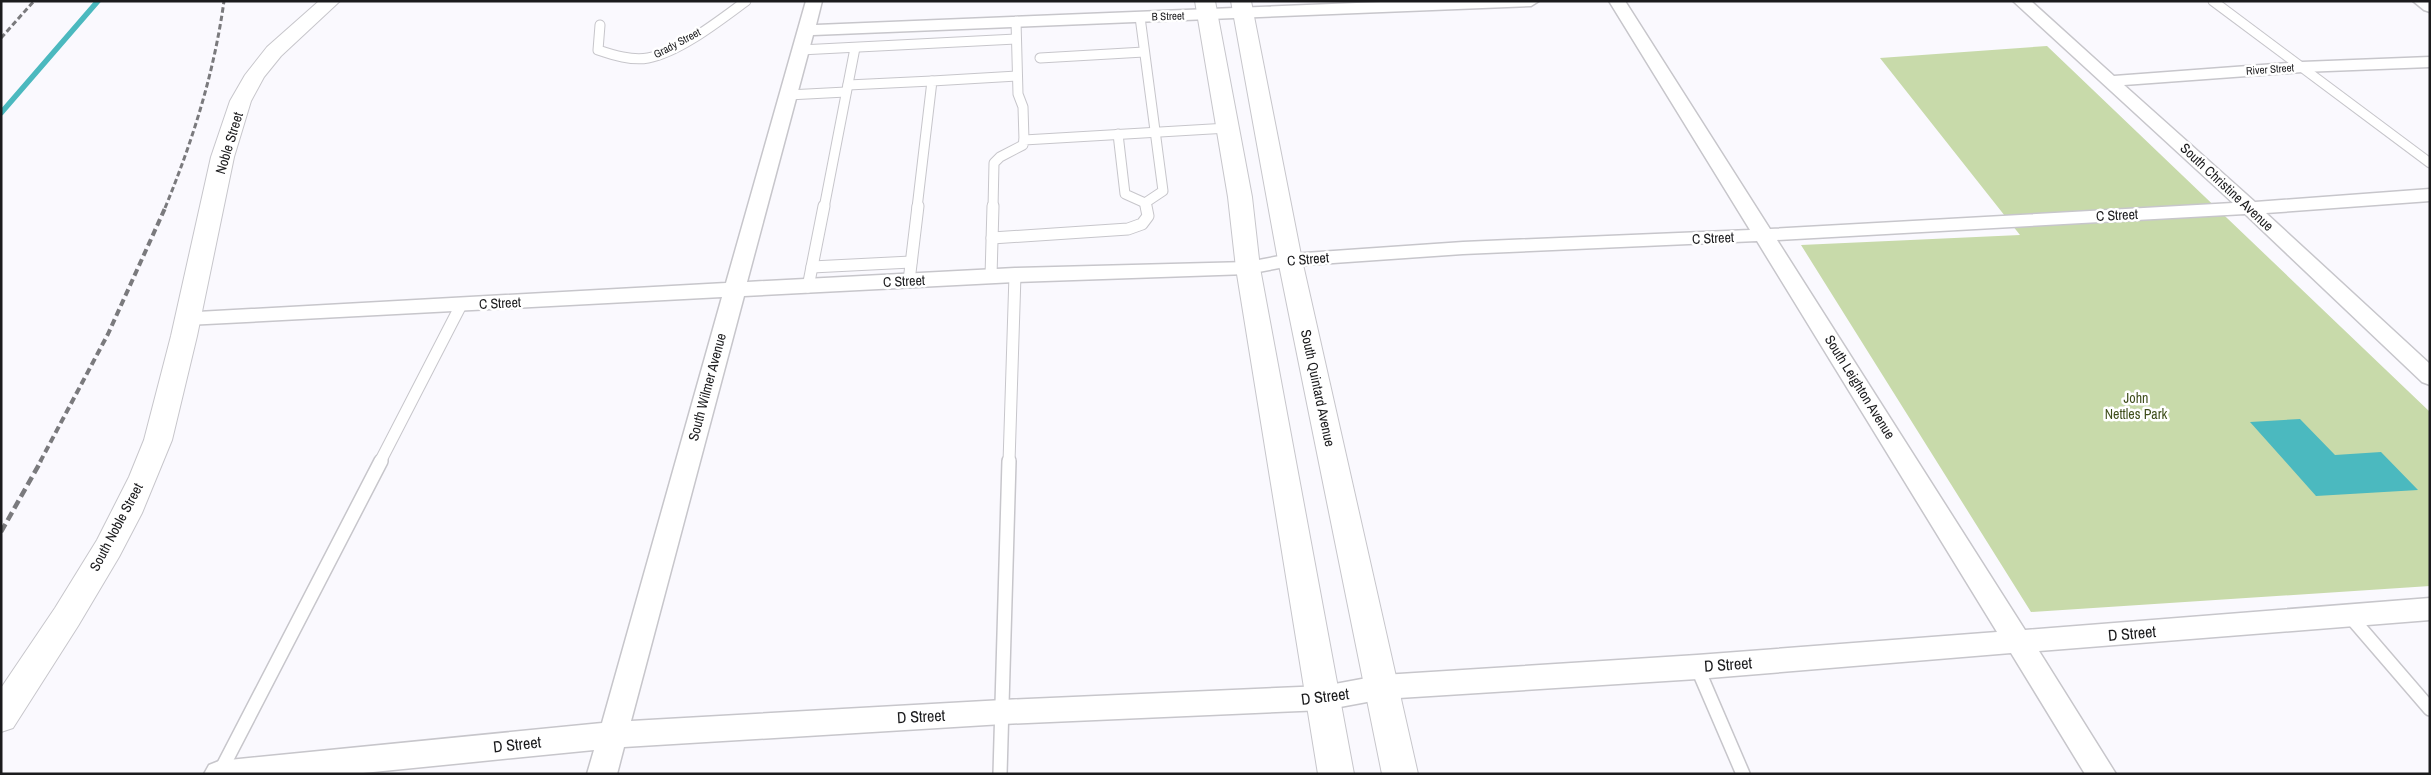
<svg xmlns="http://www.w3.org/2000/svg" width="2431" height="775" viewBox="0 0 2431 775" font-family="'Archivo Narrow',sans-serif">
<rect width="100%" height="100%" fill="#faf9fe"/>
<polygon fill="#c8daaa" points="2047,46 2430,412 2430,586 2031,612 1801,245 2020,235 1880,58"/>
<polygon fill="#4bb9bf" points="2300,419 2335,455 2381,452 2418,490 2316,496 2250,422"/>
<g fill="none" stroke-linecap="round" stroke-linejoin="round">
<polyline stroke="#4bb9bf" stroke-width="5.5" points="1,113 98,1"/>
<g stroke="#c7c6cb" stroke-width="11">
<g id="lane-far2">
<polyline points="2213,1 2430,163"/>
<polyline points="1140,17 1163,191 1145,203 1146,208"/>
<polyline points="1016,21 1018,94 1023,107 1024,140"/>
<path d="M600 25 598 50C613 55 632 61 648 58 680 52 720 20 746 1"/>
<polyline points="800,50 1016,39"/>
<polyline points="1040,58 1144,52"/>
<polyline points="848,85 932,81"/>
<polyline points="788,95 846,92"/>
<polyline points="1118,134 1125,194 1145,203"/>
<polyline points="824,208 855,48"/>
<polyline points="917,208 932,81 1017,76"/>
<polyline points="993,208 994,163 1000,157 1023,145 1024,140 1228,128"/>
</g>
</g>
<g stroke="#c7c6cb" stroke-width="13">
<g id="lane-far1">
<polyline points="992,238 1128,229 1142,224 1148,216 1146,206"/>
<polyline points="812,267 911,262"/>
<polyline points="991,276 993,206"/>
<polyline points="909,281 918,206"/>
<polyline points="808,287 824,206"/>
<polyline points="380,462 461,305"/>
<polyline points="1009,462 1015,275"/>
</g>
</g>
<g stroke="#c7c6cb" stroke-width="16">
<g id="lane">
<polyline points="2349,615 2430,709"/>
<polyline points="1697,667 1743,774"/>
<polyline points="219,774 381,461"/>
<polyline points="1000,774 1009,461"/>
</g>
</g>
<g stroke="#c7c6cb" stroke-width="3">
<g id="street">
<path d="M806 1H822L816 25 1406 1H1539L1531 6 813 35 747 282 1015 268 1248 262 1290 254 1463 242 1750 230 1609 1H1625L1770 229 2233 203 2013 1H2031L2114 76 2302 62 2430 57V67L2302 72 2124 85 2255 202 2430 189V201L2266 213 2430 364V385L2422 382 2245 214 1777 240 2025 630 2430 598V620L2039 651 2116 774H2085L2011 653 1697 679 1383 699 1324 710 1003 724 624 747 617 774H587L594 750 353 774H204L209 765 219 761 602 723 722 297 187 325 179 323 176 318 179 313 726 283ZM1757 241 1997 632 1697 655 1383 675 1324 686 1003 700 631 721 744 296 1015 282 1248 274 1290 266 1463 254Z"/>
<polygon points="2413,1 2430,1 2430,12 2424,10"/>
</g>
</g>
<g stroke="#c7c6cb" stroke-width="2">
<polygon id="secondary" points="319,1 340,1 281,56 264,77 251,101 234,157 197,336 172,440 142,513 119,557 78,626 13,728 1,732 1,688 55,608 97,540 129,477 144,440 171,336 211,157 230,101 245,75 267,47"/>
</g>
<g stroke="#c7c6cb" stroke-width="2">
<g id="highway">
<polygon points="1195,1 1215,1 1252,197 1260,268 1354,774 1318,774 1236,268 1228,197"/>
<polygon points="1231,1 1251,1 1302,260 1418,774 1382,774 1278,260"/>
</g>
</g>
<use href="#lane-far2" stroke="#fff" stroke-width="9"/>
<use href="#lane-far1" stroke="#fff" stroke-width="11"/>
<use href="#lane" stroke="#fff" stroke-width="13"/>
<use href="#street" fill="#fff" fill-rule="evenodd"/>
<use href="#secondary" fill="#fff" fill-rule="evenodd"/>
<use href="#highway" fill="#fff" fill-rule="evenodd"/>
<g stroke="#7a7a7d" stroke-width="3" stroke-dasharray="5.5 3" stroke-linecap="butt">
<polyline points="1,38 34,1"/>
<path d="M165 208C193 140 214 73 224 1"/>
</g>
<polyline stroke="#7a7a7d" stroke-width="4" stroke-dasharray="7 4" stroke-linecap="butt" points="40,462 108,334 166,206"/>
<polyline stroke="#7a7a7d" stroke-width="4.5" stroke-dasharray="9 4.5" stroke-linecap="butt" points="1,532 41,461"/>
</g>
<g text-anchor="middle" stroke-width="5" stroke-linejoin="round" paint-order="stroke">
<g font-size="11" fill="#1b1b1d" stroke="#fff">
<text transform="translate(1168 16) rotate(-2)" y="4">B Street</text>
<text transform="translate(677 43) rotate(-28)" y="4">Grady Street</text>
<text transform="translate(2270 69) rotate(-4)" y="4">River Street</text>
</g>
<g font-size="14" fill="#1b1b1d" stroke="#fff">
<text transform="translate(229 143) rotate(-73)" y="5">Noble Street</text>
<text transform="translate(2227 187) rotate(43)" y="5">South Christine Avenue</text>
<text transform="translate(2117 215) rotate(-3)" y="5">C Street</text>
<text transform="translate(1713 238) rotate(-3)" y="5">C Street</text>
<text transform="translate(1308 259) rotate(-5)" y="5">C Street</text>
<text transform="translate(904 281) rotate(-3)" y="5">C Street</text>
<text transform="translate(500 303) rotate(-3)" y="5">C Street</text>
<text transform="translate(707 387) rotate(-75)" y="5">South Wilmer Avenue</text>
<text transform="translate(1860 387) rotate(58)" y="5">South Leighton Avenue</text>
<text transform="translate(1318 388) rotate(78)" y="5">South Quintard Avenue</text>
<text transform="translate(116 527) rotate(-62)" y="5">South Noble Street</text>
</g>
<g font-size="14" fill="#3f4e1b" stroke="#fff">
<text x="2136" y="403">John<tspan x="2136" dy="16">Nettles Park</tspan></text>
</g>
<g font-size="16" fill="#1b1b1d" stroke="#fff">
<text transform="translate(2132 633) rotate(-5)" y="6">D Street</text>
<text transform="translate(1728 664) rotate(-4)" y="6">D Street</text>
<text transform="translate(1325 696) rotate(-7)" y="6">D Street</text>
<text transform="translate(921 716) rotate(-3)" y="6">D Street</text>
<text transform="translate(517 744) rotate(-6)" y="6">D Street</text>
</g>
</g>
<rect width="2431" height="775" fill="none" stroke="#1b1b1d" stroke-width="5"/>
</svg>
